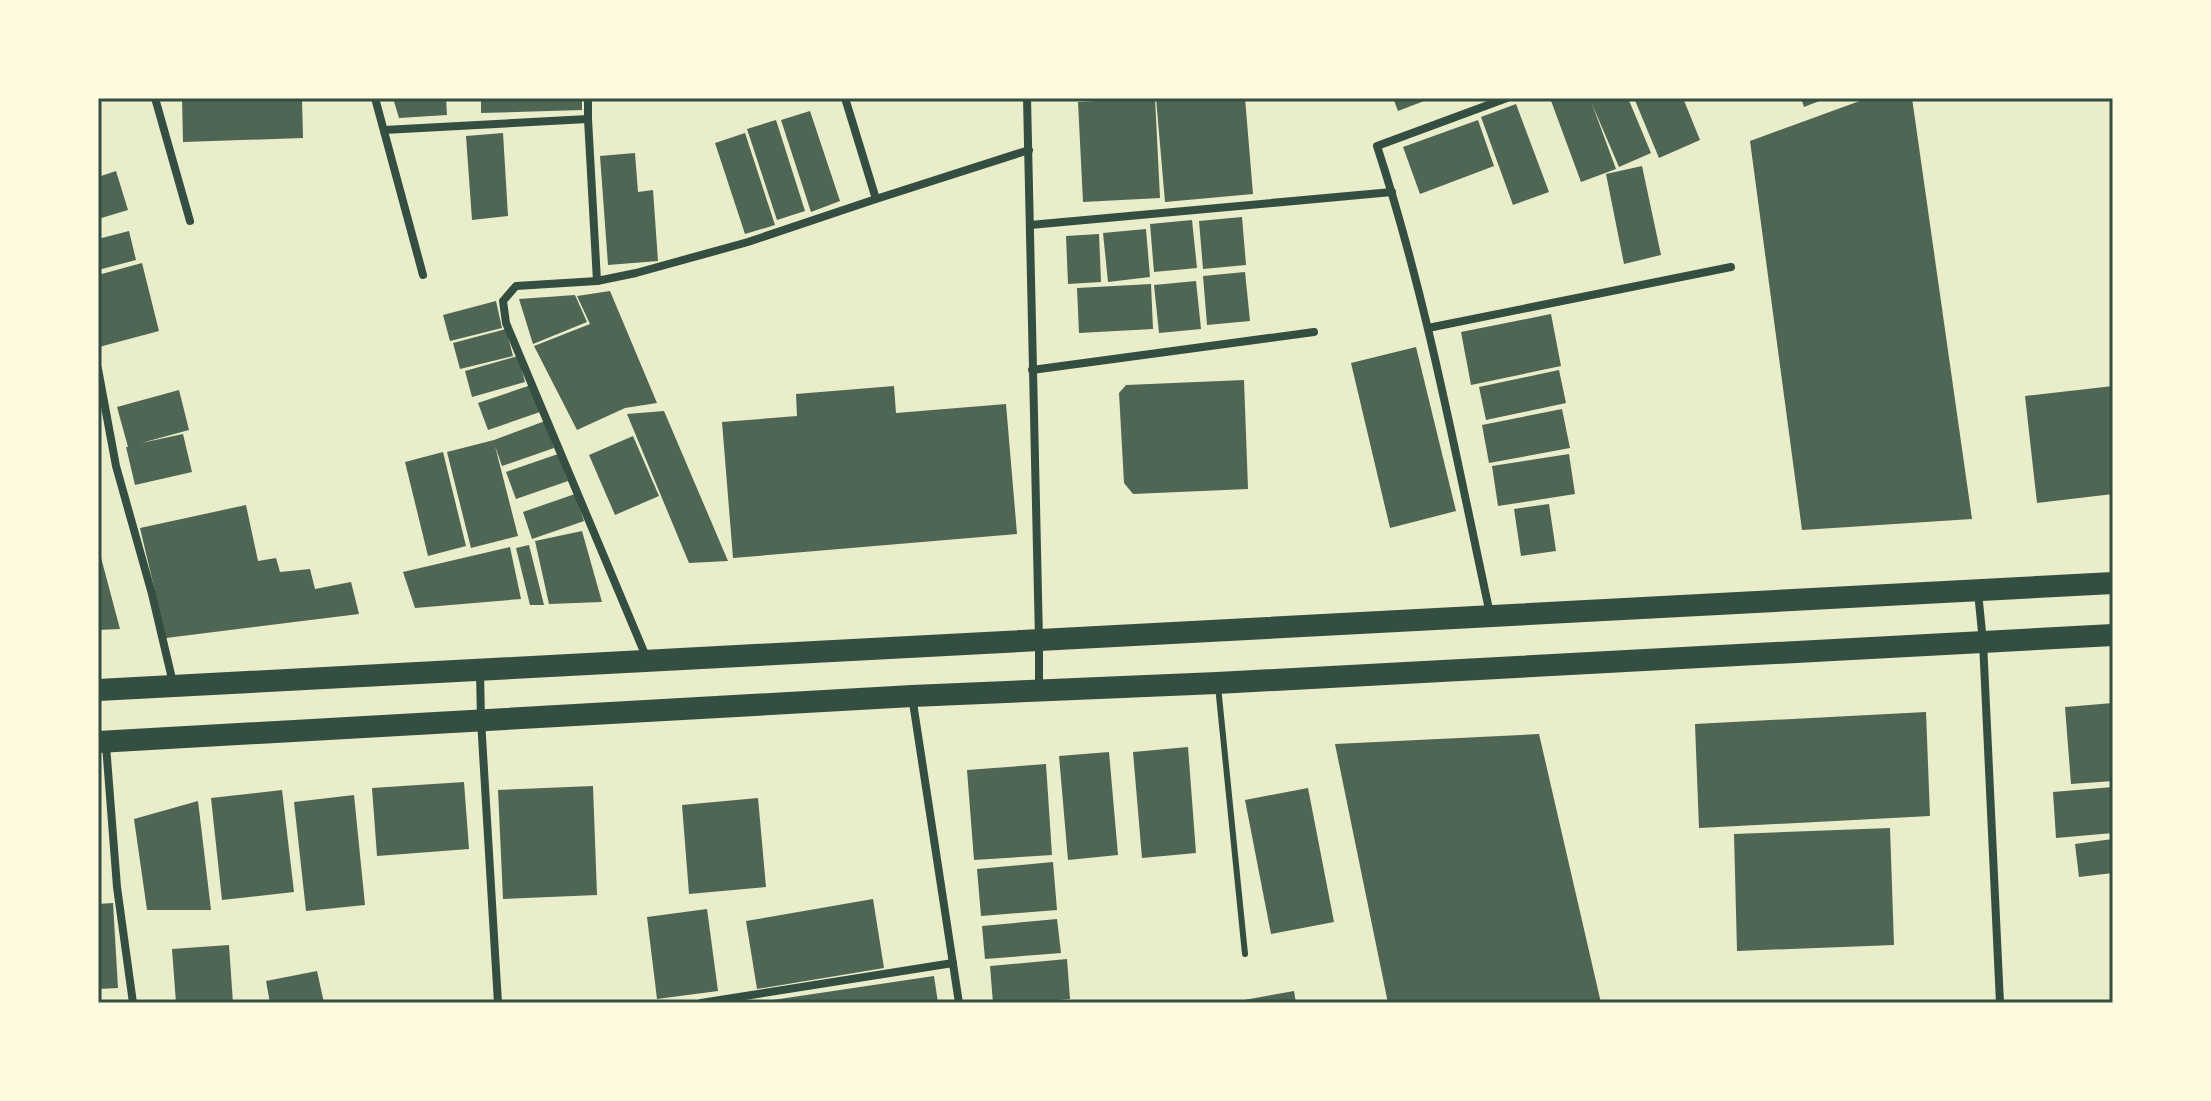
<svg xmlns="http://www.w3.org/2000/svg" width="2211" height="1101" viewBox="0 0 2211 1101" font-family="'Work Sans',sans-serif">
<rect width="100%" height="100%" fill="#e9edc9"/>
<g fill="#4f6655">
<polygon points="182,98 302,98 303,138 183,142"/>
<polygon points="393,98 446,98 447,115 399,118"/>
<polygon points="481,98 582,98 582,110 481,113"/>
<polygon points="1155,98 1160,198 1083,202 1078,102"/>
<polygon points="1156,98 1245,98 1253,194 1165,202"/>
<polygon points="1393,98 1432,98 1398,111"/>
<polygon points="1550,98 1628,98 1651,153 1619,167 1592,104 1616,169 1581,182"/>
<polygon points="1634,98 1683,98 1700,140 1659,158"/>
<polygon points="1801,98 1827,98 1804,107"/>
<polygon points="1868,98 1912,98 1972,519 1802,530 1750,141"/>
<polygon points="1516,104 1549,192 1513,205 1481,117"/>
<polygon points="810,111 840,201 811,212 781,120"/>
<polygon points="776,120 805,211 777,220 747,129"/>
<polygon points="1478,120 1494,166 1420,194 1403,147"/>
<polygon points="503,133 508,216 472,220 466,136"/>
<polygon points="745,133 775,225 745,234 715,143"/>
<polygon points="635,153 638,192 653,190 658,261 608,265 600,156"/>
<polygon points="1642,166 1661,255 1624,264 1606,174"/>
<polygon points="116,171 128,210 98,219 98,177"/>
<polygon points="1242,217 1246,265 1203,269 1199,221"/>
<polygon points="1192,220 1197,268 1154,272 1150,224"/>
<polygon points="1146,229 1150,277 1108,282 1103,233"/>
<polygon points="129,231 136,260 98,270 98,239"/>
<polygon points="1099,234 1101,282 1068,284 1066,236"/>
<polygon points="142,263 159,331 99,347 98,275"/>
<polygon points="1245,272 1250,321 1207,325 1203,276"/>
<polygon points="1196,281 1201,329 1159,333 1154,285"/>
<polygon points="1151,284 1153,329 1079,333 1077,288"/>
<polygon points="610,291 657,403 625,408 577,430 534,346 590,324 577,296"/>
<polygon points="575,295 587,322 533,344 519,299"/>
<polygon points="496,301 502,328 450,341 443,315"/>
<polygon points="1551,314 1561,366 1471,385 1461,332"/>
<polygon points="506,329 513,356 460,369 453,343"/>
<polygon points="1416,347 1456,511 1390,528 1351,363"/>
<polygon points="518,356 525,382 472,397 465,371"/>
<polygon points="1559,370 1566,403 1486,420 1479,387"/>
<polygon points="1244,380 1248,489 1133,494 1124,483 1119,393 1126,385"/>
<polygon points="531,385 540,412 488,430 478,403"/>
<polygon points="894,386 896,413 1006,404 1017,534 733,558 722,422 797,416 796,394"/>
<polygon points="2113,386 2113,494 2037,503 2025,396"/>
<polygon points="179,390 189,430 141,443 183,434 192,472 135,485 126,447 128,447 117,407"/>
<polygon points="1562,409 1570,448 1489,463 1482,425"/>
<polygon points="664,411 728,561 689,563 627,414"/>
<polygon points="545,421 554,448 502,466 495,446 518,536 471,548 447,452 494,440"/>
<polygon points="633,436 659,496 615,515 589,455"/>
<polygon points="443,452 466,546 428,556 405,462"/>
<polygon points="558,454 568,481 516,499 506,472"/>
<polygon points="1569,454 1575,494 1498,506 1492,466"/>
<polygon points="575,494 584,521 532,539 523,512"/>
<polygon points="1549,504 1556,551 1521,556 1514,509"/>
<polygon points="246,505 258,561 276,558 280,572 310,569 315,589 351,582 359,614 166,638 140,528"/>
<polygon points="582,531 602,602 549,604 535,541"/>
<polygon points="529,545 544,605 530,605 516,548"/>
<polygon points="510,547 521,599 415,608 403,572"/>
<polygon points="98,550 99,550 120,629 98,630"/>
<polygon points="2113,703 2113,781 2071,784 2065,707"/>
<polygon points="1926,712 1930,816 1699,828 1695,724"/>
<polygon points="1539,734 1601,1003 1388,1003 1335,744"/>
<polygon points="1188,747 1196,853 1142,858 1133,752"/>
<polygon points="1109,752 1118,855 1068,860 1059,756"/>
<polygon points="1046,764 1052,855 974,860 967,770"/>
<polygon points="464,782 469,849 377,856 372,788"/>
<polygon points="593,786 597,895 503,899 498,790"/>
<polygon points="2113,787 2113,833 2056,838 2053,792"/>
<polygon points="1308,788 1334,922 1271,934 1245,800"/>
<polygon points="282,790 294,892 222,900 211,798"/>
<polygon points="354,795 365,905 306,911 294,802"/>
<polygon points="758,798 766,887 689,894 682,805"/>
<polygon points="198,801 211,910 147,910 134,819"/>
<polygon points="1890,828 1894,945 1737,951 1734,834"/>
<polygon points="2113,839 2113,873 2079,877 2075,844"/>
<polygon points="1053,862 1057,910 981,916 977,869"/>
<polygon points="873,899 884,968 757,989 746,921"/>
<polygon points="113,903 118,988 98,989 98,904"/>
<polygon points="707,909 718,991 657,999 647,917"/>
<polygon points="1057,919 1061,953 985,959 982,926"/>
<polygon points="229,945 233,1003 176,1003 172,949"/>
<polygon points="1067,959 1070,999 1026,1003 993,1003 990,966"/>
<polygon points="317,971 324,1003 270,1003 266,981"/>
<polygon points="934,976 938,1003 766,1003 766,1001"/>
<polygon points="1294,991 1296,1003 1245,1003 1244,1000"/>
</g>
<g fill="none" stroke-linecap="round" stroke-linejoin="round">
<polyline stroke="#344e41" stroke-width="6" points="1218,686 1245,954"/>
<g stroke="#344e41" stroke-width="8">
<polyline points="155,98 190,221"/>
<polyline points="375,98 423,275"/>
<polyline points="588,98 588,119 597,281"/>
<polyline points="845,98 876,199"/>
<polyline points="1027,98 1039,640 1039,689"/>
<polyline points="384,130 588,119"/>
<polyline points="1030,225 1392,192"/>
<polyline points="1428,328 1731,267"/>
<polyline points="98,369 116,466 152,594 173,683"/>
<polyline points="1032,370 1314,332"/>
<polyline points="1978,592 1983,642 2000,1003"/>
<path d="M1490 614C1456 457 1427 299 1377 146L1507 98"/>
<polyline points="647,659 506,323 503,301 516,286 597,281 636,273 748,242 876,199 1029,150"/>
<polyline points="480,672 481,720 498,1003"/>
<polyline points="912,696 959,1003"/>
<polyline points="106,745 117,887 133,1003"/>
<polyline points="701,1003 953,963"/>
</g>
<g stroke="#344e41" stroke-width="22">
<polyline points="98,690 2113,583"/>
<polyline points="98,742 912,696 1217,683 2113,635"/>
</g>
</g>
<rect width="2211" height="1101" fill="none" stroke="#fefae0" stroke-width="200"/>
<rect x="100" y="100" width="2011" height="901" fill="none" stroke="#344e41" stroke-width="3"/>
</svg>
